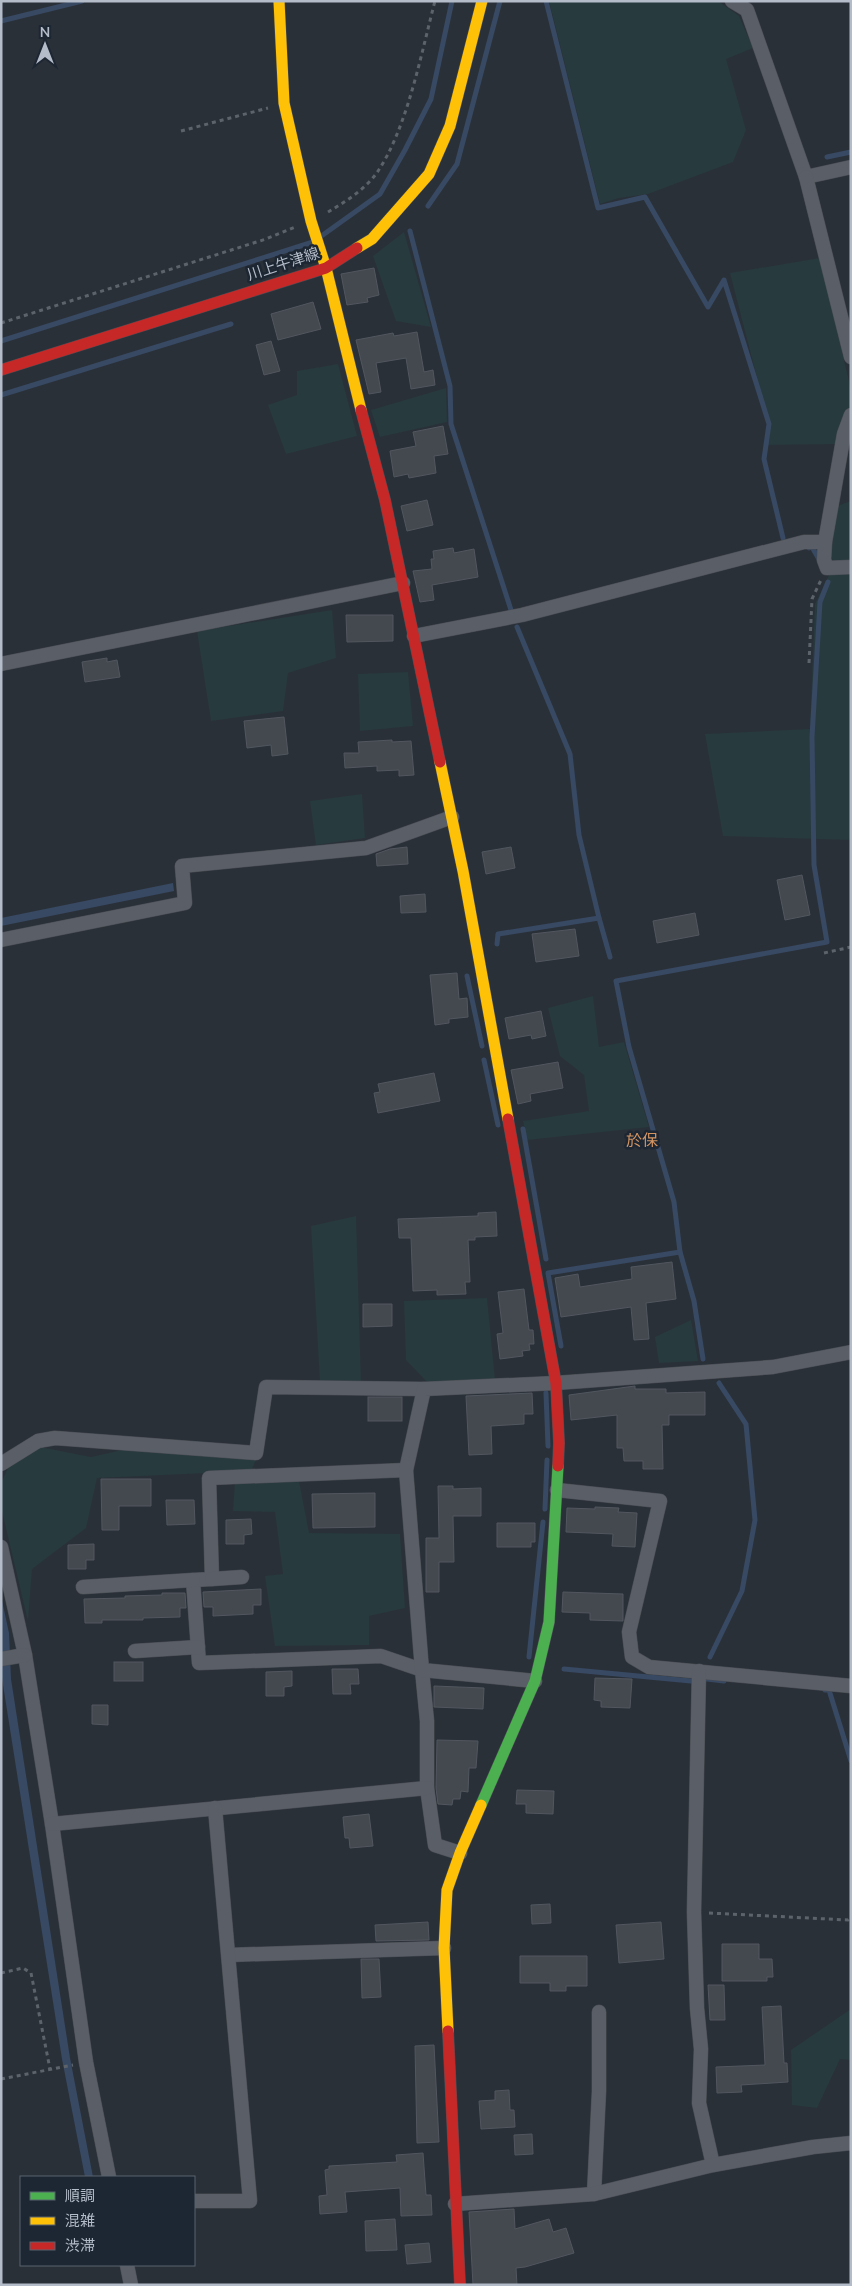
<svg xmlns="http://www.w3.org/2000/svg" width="852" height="2286" viewBox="0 0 852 2286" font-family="'Nunito Sans','Noto Sans JP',sans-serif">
<rect width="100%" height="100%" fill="#2a3038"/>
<g fill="#273a3e">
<polygon points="549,1 718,1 739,16 753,48 726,59 746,130 733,162 648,194 619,198 600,204"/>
<polygon points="404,232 431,327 396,321 373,256"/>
<polygon points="820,258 851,390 851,402 838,444 766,445 769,424 730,273"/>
<polygon points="338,364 357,436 286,454 268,405 297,395 297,371"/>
<polygon points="446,388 447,422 380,437 371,410"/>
<polygon points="851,501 851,562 833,562 829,549 837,506"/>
<polygon points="851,571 851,840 723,836 705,734 810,729 815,604 829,575"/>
<polygon points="332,610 336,658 288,673 283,711 211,721 197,631"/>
<polygon points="408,672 413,726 360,731 358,674"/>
<polygon points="362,794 365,838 316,845 310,801"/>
<polygon points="593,996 599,1047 624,1042 649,1127 527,1140 523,1121 589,1111 584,1075 560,1056 548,1008"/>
<polygon points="356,1216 361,1383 320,1382 311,1226"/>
<polygon points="487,1298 495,1380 428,1383 406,1360 404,1301"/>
<polygon points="691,1320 698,1361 659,1363 655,1337"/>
<polygon points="40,1447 91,1457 131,1448 256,1460 251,1471 97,1478 86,1528 32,1569 28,1621 1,1507 1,1483 9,1466"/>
<polygon points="235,1481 299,1481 309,1533 400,1534 405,1608 369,1616 369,1645 275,1646 265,1576 283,1574 275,1512 233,1511"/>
<polygon points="851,2009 851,2060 840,2059 817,2108 792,2105 791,2050"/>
</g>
<g fill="#384963">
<polygon points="173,883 174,891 1,926 1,918"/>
<polygon points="1,1596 9,1633 11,1679 70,2058 93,2177 85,2177 62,2059 1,1672"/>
</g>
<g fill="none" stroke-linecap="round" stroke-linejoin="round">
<g stroke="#384963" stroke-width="5">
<polyline points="546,1 598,208 645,197 708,307 724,280 769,424 764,459 783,538"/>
<polyline points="1,21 82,1"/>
<polyline points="827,157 851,152"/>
<polyline points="428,206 457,164 500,1"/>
<polyline points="410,231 450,386 451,424 511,610"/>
<polyline points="320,237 380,194 405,150 431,99 452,1"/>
<polyline points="1,341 313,242"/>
<polyline points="1,395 231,324"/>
<polyline points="809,548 812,547 820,561"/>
<polyline points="599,918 610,957"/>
<polyline points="497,944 498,934 599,918 579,835 570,754 517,627"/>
<polyline points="467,976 482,1046"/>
<polyline points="484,1060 498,1125"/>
<polyline points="523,1129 546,1259"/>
<polyline points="561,1346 548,1273 680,1252"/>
<polyline points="703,1359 694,1301 680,1252 674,1202 629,1047 616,981 827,942 814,865 812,737 820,602 828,582"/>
<polyline points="546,1393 548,1446"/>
<polyline points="545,1509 547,1460"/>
<polyline points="529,1657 543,1522"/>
<polyline points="710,1657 742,1591 755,1520 746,1424 719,1383"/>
<polyline points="564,1669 691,1681"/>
<polyline points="707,1679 724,1681"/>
<polyline points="825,1690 829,1690 851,1761"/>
</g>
</g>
<g fill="#444950" stroke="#52575f">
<polygon points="374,268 379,295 367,298 368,302 347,305 341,274"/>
<polygon points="313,302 321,329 278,340 271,314"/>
<polygon points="417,332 424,372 433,370 435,385 411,389 406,358 376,363 381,392 369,394 356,340 393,333 394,336"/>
<polygon points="271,341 280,371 264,375 256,345"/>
<polygon points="443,426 448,454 434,456 436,473 409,478 408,474 394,477 390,451 416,446 413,432"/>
<polygon points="427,500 433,525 407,531 401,506"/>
<polygon points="453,548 454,553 474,549 478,577 432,585 434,600 420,602 413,571 432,569 431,559 434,559 433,551"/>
<polygon points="346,615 393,615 393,641 347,642"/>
<polygon points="107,658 107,662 117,660 120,677 85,682 82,662"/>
<polygon points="284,717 288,754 272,756 271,745 247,748 244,721"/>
<polygon points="392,740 392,742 411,741 414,775 399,776 399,770 377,771 377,766 345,768 344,753 359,753 358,742"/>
<polygon points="407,847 408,864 377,866 376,854 390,849"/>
<polygon points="511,847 515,868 486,874 482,852"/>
<polygon points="802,875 810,915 785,920 777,880"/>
<polygon points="425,894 426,912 401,913 400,896"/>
<polygon points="695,913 699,935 657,943 653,921"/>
<polygon points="575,929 579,956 536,962 532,934"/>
<polygon points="457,973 459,999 467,998 468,1017 449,1019 449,1023 435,1025 430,975"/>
<polygon points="541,1011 546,1036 532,1039 531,1035 509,1039 505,1018"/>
<polygon points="558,1062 563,1088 530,1094 531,1101 518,1104 511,1070"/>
<polygon points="434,1073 440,1101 378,1113 374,1093 380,1092 378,1084"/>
<polygon points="496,1212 497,1236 475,1237 475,1240 468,1240 470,1282 465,1282 466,1294 437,1295 437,1290 413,1291 411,1238 399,1238 398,1219 478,1216 478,1213"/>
<polygon points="672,1262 676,1299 646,1303 649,1339 634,1340 631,1307 561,1317 555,1278 578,1274 580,1287 632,1279 631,1267"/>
<polygon points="524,1289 529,1330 533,1330 534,1344 529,1344 530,1350 522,1351 523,1356 500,1359 497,1334 503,1333 498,1292"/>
<polygon points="363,1304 392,1304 392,1326 363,1327"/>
<polygon points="635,1386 635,1389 666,1389 666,1393 705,1392 705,1415 669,1415 669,1425 662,1425 663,1469 643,1469 643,1461 624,1461 623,1448 617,1448 617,1415 571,1420 569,1395"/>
<polygon points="532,1393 533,1414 524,1414 524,1424 491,1426 492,1454 469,1455 466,1396"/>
<rect x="368" y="1397" width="34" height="24"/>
<polygon points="101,1479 151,1479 151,1506 119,1506 119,1530 102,1530"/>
<polygon points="438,1486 453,1486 453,1489 481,1488 481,1516 453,1516 454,1562 439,1562 439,1592 426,1592 426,1538 439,1538"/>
<polygon points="375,1493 375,1527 313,1528 312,1494"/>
<polygon points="166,1500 194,1500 195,1524 167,1525"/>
<polygon points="595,1507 619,1508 618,1512 637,1513 635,1547 612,1546 613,1534 566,1532 567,1508 595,1509"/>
<polygon points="251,1519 252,1534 244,1535 244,1544 226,1544 226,1520"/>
<polygon points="497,1523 535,1523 535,1542 531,1542 531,1547 497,1547"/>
<polygon points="94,1544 94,1560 86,1560 86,1569 68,1569 68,1545"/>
<polygon points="261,1589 261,1605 253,1605 253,1614 213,1616 213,1607 204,1607 203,1592"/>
<polygon points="563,1592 623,1594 623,1621 590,1620 590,1613 562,1612"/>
<polygon points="162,1593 185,1593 186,1608 180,1608 180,1617 143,1618 143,1620 102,1620 102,1623 85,1623 84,1599 125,1598 125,1596 162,1595"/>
<rect x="114" y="1662" width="29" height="19"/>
<polygon points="332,1669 358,1669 359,1684 350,1684 351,1694 333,1694"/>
<polygon points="292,1671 292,1686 284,1687 284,1696 266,1696 266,1672"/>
<polygon points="595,1678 632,1679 630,1708 601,1707 601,1701 594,1700"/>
<polygon points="434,1686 484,1688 483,1709 434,1707"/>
<polygon points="92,1705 108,1705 108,1725 92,1724"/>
<polygon points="437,1740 478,1741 476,1768 469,1768 468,1792 461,1791 460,1799 453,1799 452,1805 438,1804 436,1788"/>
<polygon points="517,1790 554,1791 553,1814 526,1813 526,1804 516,1804"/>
<polygon points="369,1814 373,1846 350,1848 349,1838 345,1838 343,1817"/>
<polygon points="550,1904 551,1923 532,1924 531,1905"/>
<polygon points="428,1922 429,1940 376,1941 375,1925"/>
<polygon points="661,1922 664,1959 619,1963 616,1925"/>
<polygon points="722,1944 759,1944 759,1959 772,1959 773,1977 767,1977 767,1981 722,1981"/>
<polygon points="520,1956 587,1956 587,1986 566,1986 566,1991 550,1991 550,1983 520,1983"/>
<polygon points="361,1959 379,1959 381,1997 362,1998"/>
<polygon points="708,1985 724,1985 725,2020 710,2020"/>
<polygon points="781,2006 784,2063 787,2063 788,2082 741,2085 742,2092 717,2093 716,2067 765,2065 762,2007"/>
<polygon points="434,2045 439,2142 417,2143 415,2046"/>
<polygon points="509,2090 510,2110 514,2110 515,2127 481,2129 479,2101 495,2100 495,2091"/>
<polygon points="532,2134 533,2154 515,2155 514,2135"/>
<polygon points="423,2153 426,2195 431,2195 432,2215 401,2216 400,2188 345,2192 347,2212 320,2214 319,2196 327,2195 325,2170 329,2169 329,2166 397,2162 396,2155"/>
<polygon points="514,2209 515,2229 549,2219 553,2232 566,2228 574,2253 525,2267 516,2268 517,2285 473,2285 469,2212"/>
<polygon points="395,2219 397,2250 366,2251 365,2221"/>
<polygon points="429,2243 431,2262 407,2264 405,2245"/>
</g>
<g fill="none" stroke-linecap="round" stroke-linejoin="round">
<g stroke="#484c53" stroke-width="15">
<g id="street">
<polyline points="732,1 747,10 806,177 851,167"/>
<polyline points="806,177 851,357"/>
<polyline points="825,542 844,434 851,415"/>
<polyline points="414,636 522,615 804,542 825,542 824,560 827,568 851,567"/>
<polyline points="1,664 403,583"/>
<polyline points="1,940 185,903 182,866 366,848 452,817"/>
<polyline points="1,1464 38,1441 55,1438 256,1453 266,1387 424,1389"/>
<polyline points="406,1470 209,1478 212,1579 193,1580 199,1663 381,1656 422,1670 427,1721 427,1788 435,1845 460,1853"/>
<polyline points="557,1490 660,1501 629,1632 632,1657 649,1667 851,1686"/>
<polyline points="1,1547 25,1655 52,1824 86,2062 109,2177"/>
<polyline points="212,1579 242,1577"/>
<polyline points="83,1587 193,1580"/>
<polyline points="135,1651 198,1647"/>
<polyline points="1,1659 25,1655"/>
<polyline points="699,1671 694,1912 697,2008 701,2049 699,2103 713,2165"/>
<polyline points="535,1681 422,1670 406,1470 424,1389 556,1383 773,1367 851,1352"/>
<polyline points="52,1824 427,1788"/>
<polyline points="229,1955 444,1948"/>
<polyline points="594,2194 599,2091 599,2012"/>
<polyline points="194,2201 250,2201 215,1808"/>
<polyline points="455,2204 594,2194 713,2165 813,2147 851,2143"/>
<polyline points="127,2265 131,2285"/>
</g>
</g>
<g stroke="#484c53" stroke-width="12">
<polyline id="fast" points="481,1805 535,1681 549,1622 558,1466"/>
</g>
<g stroke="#484c53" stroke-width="12">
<g id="slow">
<polyline points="279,1 284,103 311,221 326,268 361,410"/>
<polyline points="357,248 372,239 429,174 450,126 482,1"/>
<polyline points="440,762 463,871 508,1119"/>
<polyline points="448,2031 444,1948 447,1890 460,1853 481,1805"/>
</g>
</g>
<g stroke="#484c53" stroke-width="12">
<g id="jam">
<polyline points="1,370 326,268 357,248"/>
<polyline points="361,410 385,500 440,762"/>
<polyline points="508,1119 556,1383 559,1443 558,1466"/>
<polyline points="448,2031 460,2285"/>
</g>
</g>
<g stroke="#5d636a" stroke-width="3" stroke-dasharray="4 4" stroke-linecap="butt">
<polyline points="24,1 24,2"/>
<polyline points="181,131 268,108"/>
<path d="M328 212C345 202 364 190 376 174 407 130 421 54 435 1"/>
<polyline points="1,323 266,239 295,227"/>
<polyline points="809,663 812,599 821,580"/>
<polyline points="824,953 851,947"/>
<polyline points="709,1913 848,1920 851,1918"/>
<polyline points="1,1973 23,1968 31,1973 50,2069"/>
<polyline points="1,2079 73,2065"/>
</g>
<use href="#street" stroke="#5a5e66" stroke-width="14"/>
<use href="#fast" stroke="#4caf50" stroke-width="11"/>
<use href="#slow" stroke="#ffc107" stroke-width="11"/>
<use href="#jam" stroke="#c62828" stroke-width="11"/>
</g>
<g text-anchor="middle" stroke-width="5" stroke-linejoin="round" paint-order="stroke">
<g font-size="15" fill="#b4bcc9" stroke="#1d2633">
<text transform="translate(283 264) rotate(-18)" y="5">川上牛津線</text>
</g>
<g font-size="16" fill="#d59563" stroke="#1d2633">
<text x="642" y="1146">於保</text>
</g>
</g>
<rect width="852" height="2286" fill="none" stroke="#b4bcc9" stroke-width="5"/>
<rect x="20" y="2176" width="175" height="90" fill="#1d2633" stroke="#59626f"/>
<rect x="30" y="2192" width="25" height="8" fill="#4caf50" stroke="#59626f"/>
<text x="65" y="2201" font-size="15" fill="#b4bcc9">順調</text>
<rect x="30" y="2217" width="25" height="8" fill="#ffc107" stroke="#59626f"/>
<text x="65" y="2226" font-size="15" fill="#b4bcc9">混雑</text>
<rect x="30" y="2242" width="25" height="8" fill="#c62828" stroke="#59626f"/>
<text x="65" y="2251" font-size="15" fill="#b4bcc9">渋滞</text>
<g transform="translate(45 45)" stroke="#1d2633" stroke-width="4" paint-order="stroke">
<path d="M0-4L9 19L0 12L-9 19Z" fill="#b4bcc9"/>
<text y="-8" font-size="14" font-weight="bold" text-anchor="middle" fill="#b4bcc9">N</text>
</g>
</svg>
